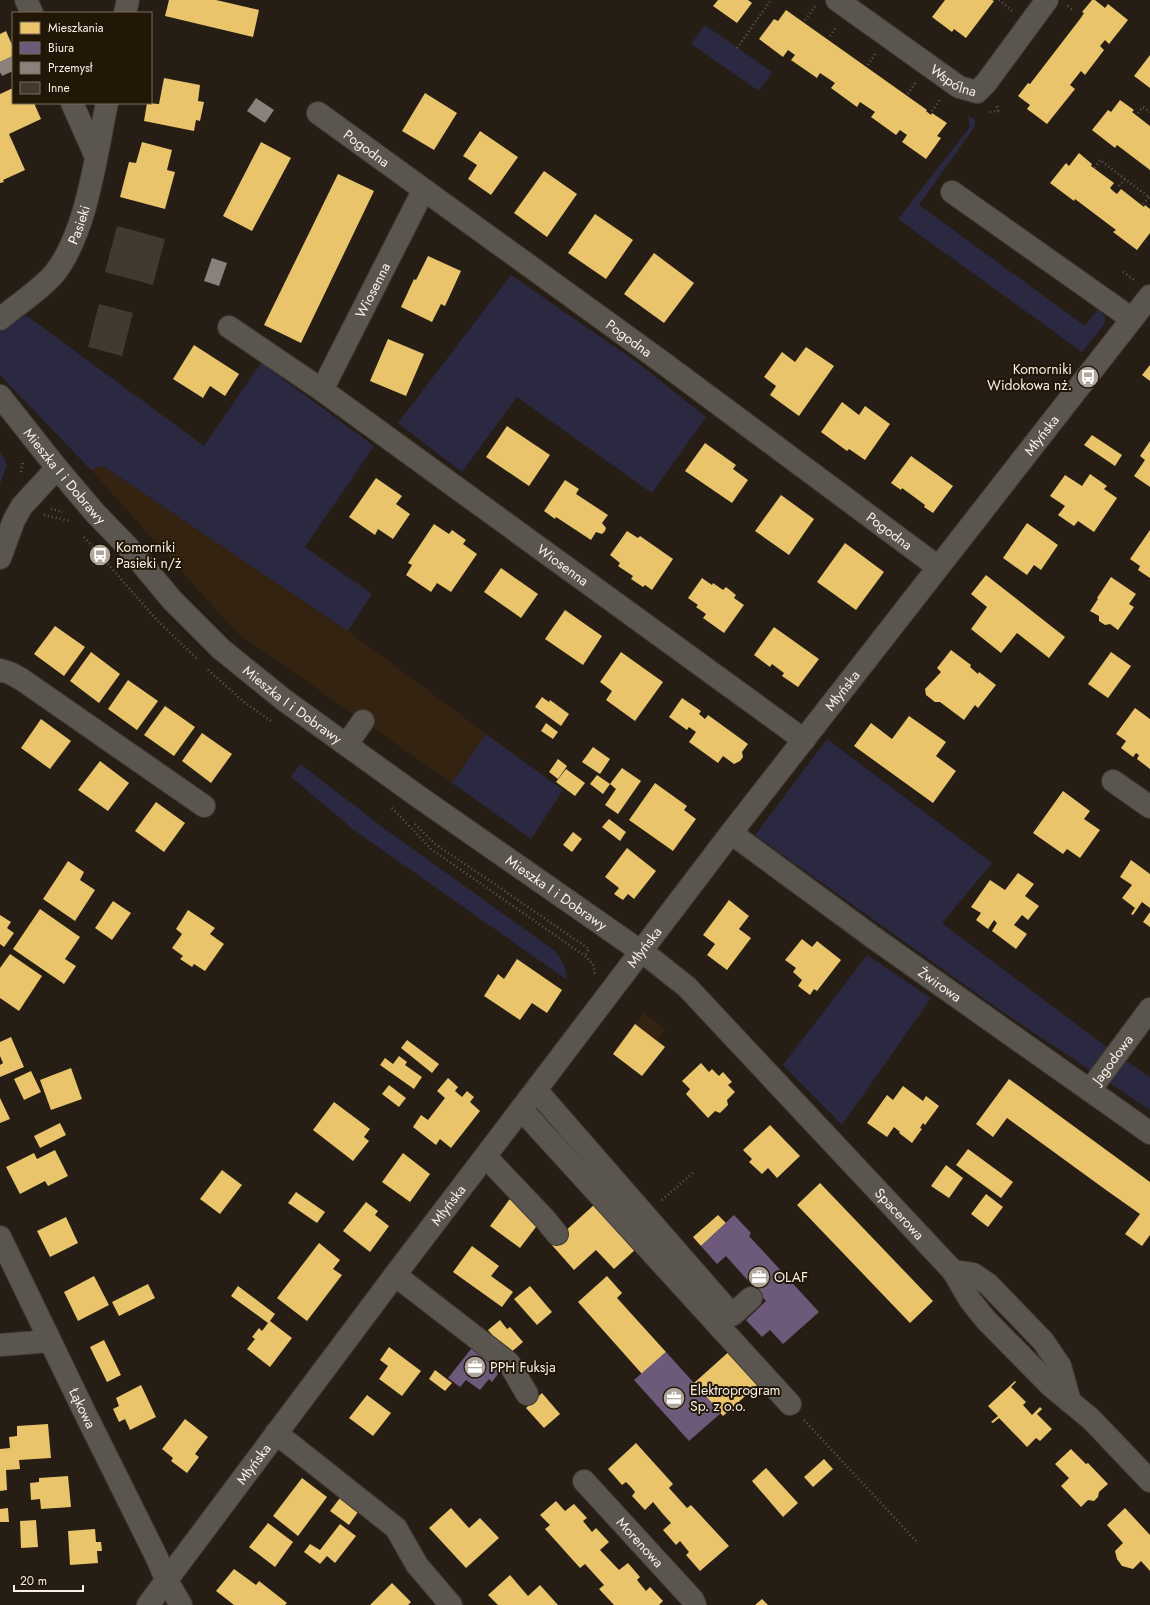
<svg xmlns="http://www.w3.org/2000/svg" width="1150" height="1605" viewBox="0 0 1150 1605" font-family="Jost,sans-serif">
<rect width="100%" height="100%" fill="#261e15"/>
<g fill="#342310">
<polygon points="103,466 348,631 486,734 452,783 236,632 91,470"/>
<polygon points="644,1013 665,1029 657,1040 635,1024"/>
</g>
<g fill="#2b2841">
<polygon points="705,25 772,72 759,91 691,44"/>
<path d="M968 115 975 120V126L919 205 1085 326 1098 309C1103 313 1107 317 1104 325L1082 352 898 219 970 127Z"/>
<polygon points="511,275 638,363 706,417 652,493 517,397 462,472 398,423"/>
<polygon points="26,315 204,446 261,363 374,446 305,547 372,594 348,631 103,466 91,470 0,375 0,331"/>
<polygon points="0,452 7,464 0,484"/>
<polygon points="486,734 563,790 531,839 452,783"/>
<polygon points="827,739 992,863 942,923 1116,1054 1150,1077 1150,1110 997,1008 755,835"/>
<path d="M300 764 385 829 555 951C563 961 566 968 567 980L354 830 291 777Z"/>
<polygon points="867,955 931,998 842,1125 783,1065"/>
</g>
<g fill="#e9c46a">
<polygon points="169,0 216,0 259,10 253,37 165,16"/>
<polygon points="718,0 748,0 752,3 737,23 713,6"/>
<polygon points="945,0 992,0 994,1 966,38 954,29 952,32 932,17"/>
<polygon points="1092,0 1095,0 1105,8 1108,4 1128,20 1109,44 1105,40 1100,46 1104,50 1085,75 1081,71 1070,85 1075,89 1047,124 1027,109 1030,105 1018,96 1028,83 1030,84 1080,19 1084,13 1082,12"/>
<polygon points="786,10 927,110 926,111 931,115 932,113 947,123 937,136 941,138 926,159 902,142 907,135 900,130 896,135 871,117 875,112 860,102 857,107 831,88 835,83 820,73 817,78 791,60 795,55 788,50 783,57 759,39 774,19 778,21"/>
<polygon points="6,31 13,47 13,56 0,62 0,34"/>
<polygon points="1150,55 1150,88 1134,76"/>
<polygon points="164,78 200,85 198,101 204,102 200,121 196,120 194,131 144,121 147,103 159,104"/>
<polygon points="13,88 13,103 34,103 41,119 9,134 25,170 3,180 4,182 0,183 0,94"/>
<polygon points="425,93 457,113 434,150 402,131"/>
<polygon points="1120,100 1134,110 1132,112 1150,126 1150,170 1117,145 1115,148 1092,130 1108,110 1111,112"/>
<polygon points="480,131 518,157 491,195 468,179 477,165 463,156"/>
<polygon points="142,142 172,150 167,170 175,172 165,209 120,197 129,162 136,163"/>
<polygon points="261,142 291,158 252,231 223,216"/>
<polygon points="1079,153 1092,164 1091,166 1114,183 1110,188 1113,191 1117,194 1121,189 1144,207 1145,205 1150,209 1150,233 1137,250 1113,232 1116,230 1075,199 1074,201 1050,183 1066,163 1069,166"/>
<polygon points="544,171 577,194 547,237 514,213"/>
<polygon points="338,174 374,191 301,343 264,325"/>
<polygon points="595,214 633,240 606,279 568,253"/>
<polygon points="654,253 694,283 664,323 624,294"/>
<polygon points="428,256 461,271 445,306 441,304 432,322 401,307 414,279 416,280"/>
<polygon points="388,339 424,354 406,396 370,381"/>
<polygon points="194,345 239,374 225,396 210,386 203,398 173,379"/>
<polygon points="806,347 834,366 799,416 770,395 776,386 764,377 782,352 795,362"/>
<polygon points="1150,365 1150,381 1142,375"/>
<polygon points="842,402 859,415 865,406 890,424 865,460 849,449 847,451 821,432"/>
<polygon points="507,426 550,455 529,486 486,457"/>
<polygon points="1092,435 1122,455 1115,466 1084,445"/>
<polygon points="1150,441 1150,487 1134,476 1145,460 1140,456"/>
<polygon points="705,443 736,465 733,469 748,480 732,503 685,471"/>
<polygon points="911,456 953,486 933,513 924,507 925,505 902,488 901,490 891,483"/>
<polygon points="1090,474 1107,486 1104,489 1117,498 1094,532 1078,521 1074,526 1058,515 1065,506 1050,496 1065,475 1082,486"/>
<polygon points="376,478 402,496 396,504 410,514 393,539 378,529 375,535 349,517"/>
<polygon points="565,480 579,489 576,494 608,515 602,523 606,528 605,531 602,534 596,532 591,540 556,517 555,519 544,511"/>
<polygon points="781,495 814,519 789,555 755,531"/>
<polygon points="1027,523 1058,545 1041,570 1034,565 1027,575 1003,558"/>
<polygon points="434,524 449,534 452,530 466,540 463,544 477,554 451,592 437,583 431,592 406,575 412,565 408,563"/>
<polygon points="1150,530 1150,578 1138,570 1140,566 1130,559"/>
<polygon points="627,531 638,538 640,536 673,559 652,590 645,585 643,587 631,579 633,576 618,566 620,563 610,555"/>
<polygon points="845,543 884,572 856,610 817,582"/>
<polygon points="501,568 538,594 521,618 484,592"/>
<polygon points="986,575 1065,637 1049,658 1017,633 1001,653 971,629 987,607 971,594"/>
<polygon points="1111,577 1136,594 1129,604 1134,607 1118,630 1110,624 1105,625 1099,621 1099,616 1090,611 1098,599 1097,598"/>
<polygon points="702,578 712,585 713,583 723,590 726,587 736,595 734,598 744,605 724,633 703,618 706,614 696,607 698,605 688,598"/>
<polygon points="565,610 602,636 583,665 545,639"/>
<polygon points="55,626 85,647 64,676 34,654"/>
<polygon points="774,627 819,659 798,687 782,676 784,673 772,664 770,667 754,655"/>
<polygon points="951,650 971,665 970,667 978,674 979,672 996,685 978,708 975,705 964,720 940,702 935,702 926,695 925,689 941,672 937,668"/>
<polygon points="91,652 120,674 99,703 70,681"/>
<polygon points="621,652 663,682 635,721 606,700 612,691 600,682"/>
<polygon points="1111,652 1131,666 1108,698 1088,684"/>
<polygon points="128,680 158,701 137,730 108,709"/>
<polygon points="542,697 549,702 550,700 569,714 561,726 535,707"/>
<polygon points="682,698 701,711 699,714 705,719 708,715 748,744 742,752 743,757 740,761 734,764 723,756 718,763 689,742 696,732 689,727 687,730 669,717"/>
<polygon points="165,706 195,727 174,756 144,735"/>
<polygon points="1135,708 1150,719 1150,769 1137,759 1139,755 1136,753 1133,757 1121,748 1126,741 1116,734"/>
<polygon points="909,716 946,742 936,756 956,771 933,803 854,746 871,723 892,739"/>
<polygon points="41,719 71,741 50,769 21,748"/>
<polygon points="546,723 558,732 553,739 541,731"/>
<polygon points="202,733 232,754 211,783 182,761"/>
<polygon points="593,747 610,759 600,774 582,762"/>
<polygon points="558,759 567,766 558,779 549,772"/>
<polygon points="100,761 129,783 108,811 78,790"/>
<polygon points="622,768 641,781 618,814 605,805 616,789 610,784"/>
<polygon points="566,769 585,783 575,796 556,782"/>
<polygon points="597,775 610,784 603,794 590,784"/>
<polygon points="655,783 687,806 684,810 696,819 673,851 629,820"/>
<polygon points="1063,791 1090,811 1084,819 1100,830 1080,858 1067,849 1063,854 1033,833"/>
<polygon points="156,802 185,823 164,852 135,831"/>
<polygon points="609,819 626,832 620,841 602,827"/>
<polygon points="573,832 582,839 572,852 563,845"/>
<polygon points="627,848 656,871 634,899 628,894 623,900 614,894 619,888 605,877"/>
<polygon points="1131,860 1150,874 1150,908 1142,902 1133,915 1131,914 1135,908 1122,898 1132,885 1120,877"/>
<polygon points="68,861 84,872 80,880 95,890 75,921 43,899"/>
<polygon points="1018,873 1034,884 1025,896 1039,906 1028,920 1022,915 1014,925 1027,934 1016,949 992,931 997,923 994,920 988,929 976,920 981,913 971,907 990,880 1005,890"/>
<polygon points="729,900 749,916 739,929 751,938 727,970 707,955 715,944 703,935"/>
<polygon points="113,901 131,913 112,940 95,928"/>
<polygon points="40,909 80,937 65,959 76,966 64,984 13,949"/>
<polygon points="188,910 215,928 210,934 224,944 205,971 194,964 192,967 180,959 183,956 172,948 182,934 176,929"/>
<polygon points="1150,912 1150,927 1143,922"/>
<polygon points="0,915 11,922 7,928 14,933 4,947 0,944"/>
<polygon points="802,939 812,947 817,941 841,960 817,991 814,989 810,995 798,986 802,980 793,972 796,968 785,960"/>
<polygon points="10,954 42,976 19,1011 0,998 0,968"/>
<polygon points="517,959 562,990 547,1013 532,1003 520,1020 484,996 498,974 504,979"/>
<polygon points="635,1024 665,1047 642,1076 613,1054"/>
<polygon points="11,1037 24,1067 0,1077 0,1065 3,1063 0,1056 0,1042"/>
<polygon points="407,1040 439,1064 432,1073 401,1048"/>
<polygon points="399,1056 407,1062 405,1065 422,1077 414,1089 380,1065 385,1058 393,1064"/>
<polygon points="701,1063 709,1072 712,1069 719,1076 723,1072 732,1082 728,1085 735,1092 727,1100 728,1105 720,1113 715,1111 708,1118 686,1094 690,1089 682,1081"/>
<polygon points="71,1068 82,1099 51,1110 40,1080"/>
<polygon points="31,1071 41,1092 24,1100 14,1079"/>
<polygon points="448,1078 458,1087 455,1091 462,1097 467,1091 474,1097 470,1102 480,1111 451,1148 440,1139 436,1145 413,1127 421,1115 428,1120 445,1098 437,1091"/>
<polygon points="1009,1079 1150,1182 1150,1235 1142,1246 1125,1234 1140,1214 1106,1190 1007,1118 993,1137 976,1124"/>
<polygon points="389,1085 406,1098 399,1107 382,1094"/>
<polygon points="903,1086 923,1101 926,1096 939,1106 925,1125 923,1123 920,1128 922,1129 912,1143 899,1133 900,1132 894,1127 887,1137 867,1123 887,1095 893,1100"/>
<polygon points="0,1098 10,1119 0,1123"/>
<polygon points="334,1102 370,1129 364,1137 369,1141 353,1161 313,1130"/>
<polygon points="60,1123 66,1135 40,1148 34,1136"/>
<polygon points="770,1125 800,1156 777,1178 768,1168 762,1174 749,1162 752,1159 743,1150"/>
<polygon points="968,1149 1013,1182 1001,1198 956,1165"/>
<polygon points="55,1150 68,1176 48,1186 45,1181 20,1194 6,1167 34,1153 37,1159"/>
<polygon points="403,1153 430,1174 410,1202 382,1182"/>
<polygon points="946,1165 963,1178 949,1198 931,1186"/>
<polygon points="222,1170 242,1185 220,1214 200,1199"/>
<polygon points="820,1183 933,1301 910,1323 797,1205"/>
<polygon points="296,1192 325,1212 317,1223 288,1203"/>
<polygon points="517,1193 539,1223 520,1248 490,1226 509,1200"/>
<polygon points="986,1194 1003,1207 988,1227 971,1214"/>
<polygon points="366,1202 378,1211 375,1215 389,1226 370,1252 343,1231"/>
<polygon points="595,1204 636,1249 614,1269 596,1250 574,1270 551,1244"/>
<polygon points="718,1215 726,1223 701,1246 693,1237"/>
<polygon points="66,1217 78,1243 50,1257 37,1231"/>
<polygon points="319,1243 340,1260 333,1269 342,1275 307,1321 277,1298"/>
<polygon points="472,1246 499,1266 491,1276 513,1292 502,1307 453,1272"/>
<polygon points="94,1276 109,1305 78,1321 64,1292"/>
<polygon points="607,1276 622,1293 617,1298 666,1352 642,1374 578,1302"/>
<polygon points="148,1284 155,1298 119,1316 112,1302"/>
<polygon points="238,1286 275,1314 270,1321 292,1338 270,1367 247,1349 255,1339 252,1337 259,1328 262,1331 268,1323 231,1296"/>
<polygon points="530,1286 552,1312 537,1325 514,1299"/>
<polygon points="500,1320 507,1329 510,1327 523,1342 509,1354 488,1330"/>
<polygon points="104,1340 121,1375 107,1382 90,1347"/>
<polygon points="389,1347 421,1371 402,1396 379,1379 388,1366 380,1360"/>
<polygon points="733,1348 762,1381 723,1416 694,1383"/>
<polygon points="435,1370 452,1383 445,1391 429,1379"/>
<polygon points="1015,1381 1016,1382 1011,1387 1026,1402 1023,1405 1032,1415 1040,1407 1042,1409 1037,1414 1052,1429 1040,1441 1036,1438 1027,1447 999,1418 993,1423 991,1422 998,1416 988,1406"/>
<polygon points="141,1385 156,1417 130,1430 125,1419 119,1422 113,1409 119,1406 116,1398"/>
<polygon points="542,1393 560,1414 544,1428 526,1408"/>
<polygon points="367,1395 391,1413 373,1436 349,1418"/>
<polygon points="185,1419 208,1437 195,1454 199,1457 187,1473 171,1461 173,1458 162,1449"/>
<polygon points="48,1424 51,1458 19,1460 20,1469 6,1470 7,1490 0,1491 0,1449 10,1448 9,1437 17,1436 17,1426"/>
<polygon points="636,1443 673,1484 669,1488 687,1508 691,1505 729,1546 700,1571 686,1555 689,1552 680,1541 676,1545 663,1530 671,1523 662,1513 653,1502 645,1510 632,1496 635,1492 631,1487 626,1482 622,1485 608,1469"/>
<polygon points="1071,1449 1086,1464 1088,1463 1108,1484 1099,1492 1098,1497 1094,1501 1088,1500 1081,1507 1061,1486 1069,1478 1055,1464"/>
<polygon points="824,1459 833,1469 813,1487 804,1477"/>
<polygon points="766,1468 798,1503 783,1517 752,1481"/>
<polygon points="68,1476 71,1507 41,1509 40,1499 31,1500 30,1483 39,1482 39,1478"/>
<polygon points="302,1478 327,1497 298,1536 273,1516"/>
<polygon points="340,1498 358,1512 349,1525 330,1511"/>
<polygon points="556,1501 565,1511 574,1504 587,1518 583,1521 592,1532 596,1528 609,1542 600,1550 619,1570 628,1563 640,1577 637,1580 646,1591 650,1587 663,1601 659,1605 614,1605 599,1589 604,1585 594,1574 585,1564 580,1568 545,1529 550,1525 540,1515"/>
<polygon points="8,1508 9,1522 0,1522 0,1509"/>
<polygon points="451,1508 469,1528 480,1518 499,1538 466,1568 429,1528"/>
<polygon points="1125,1508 1150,1535 1150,1571 1141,1561 1133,1569 1122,1566 1117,1559 1115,1551 1123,1543 1107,1525"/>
<polygon points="36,1520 38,1547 21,1548 20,1521"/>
<polygon points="268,1523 293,1542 275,1567 249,1547"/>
<polygon points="340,1524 356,1536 335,1563 327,1556 320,1564 304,1552 310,1544 320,1550"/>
<polygon points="95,1529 96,1542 101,1542 102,1551 97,1551 98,1563 70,1565 68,1531"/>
<polygon points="234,1569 256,1585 259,1581 287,1603 285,1605 234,1605 216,1591"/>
<polygon points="510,1575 528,1596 540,1585 558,1605 498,1605 488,1595"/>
<polygon points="392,1583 411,1602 408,1605 370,1605"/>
<polygon points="762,1599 768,1605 755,1605"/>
</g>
<g fill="#6d597a">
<polygon points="734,1215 751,1233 749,1236 819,1312 783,1344 770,1330 762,1337 746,1320 766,1301 726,1256 717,1264 701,1246"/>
<polygon points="475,1344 504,1366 492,1382 489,1379 480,1390 466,1380 460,1387 448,1378"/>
<polygon points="666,1352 721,1413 689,1441 634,1380"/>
</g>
<g fill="#8a817c">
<polygon points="13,56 13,71 2,76 0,72 0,62"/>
<polygon points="256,98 274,110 265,123 247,111"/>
<polygon points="212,258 227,263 219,286 204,281"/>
</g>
<g fill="#433a2f">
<polygon points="117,226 165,239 153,285 105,272"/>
<polygon points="99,304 133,313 122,356 88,347"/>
</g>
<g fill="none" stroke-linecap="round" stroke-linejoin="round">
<g stroke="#413a34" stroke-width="24">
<g id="minor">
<polyline points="26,0 32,13"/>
<path id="s1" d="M837 0 959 87 977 92 986 83 1047 0"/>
<polyline points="125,13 128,0"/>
<polyline points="72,103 96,157"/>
<path id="s2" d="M318 113 662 362 938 567"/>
<polyline points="952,192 1132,319"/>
<path id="s3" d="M0 319C17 305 40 290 54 274 87 233 96 154 107 103"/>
<path id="s4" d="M229 327 322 390 804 740"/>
<path id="s5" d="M322 390 423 191"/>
<path id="s6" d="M0 396 57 468 95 513 127 546 172 600 221 649 284 700 419 797 653 960 687 987 953 1271 970 1300 986 1320 1051 1386 1091 1419 1150 1481"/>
<polyline points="0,558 14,520 22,506 57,468"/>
<polyline points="0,670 10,673 21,679 204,806"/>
<polyline points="347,744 363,721"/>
<polyline points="1113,781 1150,807"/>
<path id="s7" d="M731 833 874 938 1150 1133"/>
<polyline points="536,1090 732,1315 751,1298"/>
<path id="s8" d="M1090 1090 1150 1009"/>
<polyline points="521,1109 790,1404"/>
<polyline points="486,1157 544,1218 557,1234"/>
<path id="s9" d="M0 1237 85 1413 157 1558 166 1579 181 1605"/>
<polyline points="953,1271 973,1274 988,1284 1043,1341 1060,1366 1070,1402"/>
<polyline points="395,1275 509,1363 527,1394"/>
<polyline points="0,1345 50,1341"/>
<polyline points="276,1433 396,1528 417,1565 451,1605"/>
<path id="s10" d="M584 1481 693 1600 695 1605"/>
<path id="s11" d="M148 1605 395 1275 731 833 1150 296"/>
</g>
</g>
<g stroke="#605a55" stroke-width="2.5" stroke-dasharray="1 3" stroke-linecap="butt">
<polyline points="999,0 1012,11"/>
<polyline points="1068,6 1074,11"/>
<polyline points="805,20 816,5"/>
<polyline points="830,36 836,27"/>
<polyline points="737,48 771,0"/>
<polyline points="868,65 875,54"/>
<polyline points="908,94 915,83"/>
<polyline points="932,111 940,100"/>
<polyline points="990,112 998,111 997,106"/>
<polyline points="1138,113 1143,107 1150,112"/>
<polyline points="1095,168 1100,160 1150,198"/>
<polyline points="1119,186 1125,179"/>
<polyline points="1143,204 1149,197"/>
<polyline points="1123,272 1134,280"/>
<polyline points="21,472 23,461"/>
<polyline points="51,509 63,512"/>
<polyline points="44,515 70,521"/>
<polyline points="84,537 157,620 196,658"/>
<polyline points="208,670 244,702 271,721"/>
<polyline points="392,808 431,849 585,956 593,964 595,975"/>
<polyline points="415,824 435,844 496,885 589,949 585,956"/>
<polyline points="662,1200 694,1172"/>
<polyline points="804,1420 918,1543"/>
</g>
<use href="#minor" stroke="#5a554e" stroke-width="22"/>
</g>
<defs>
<g id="bus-disc" transform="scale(1.15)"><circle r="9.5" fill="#afa69c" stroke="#221606"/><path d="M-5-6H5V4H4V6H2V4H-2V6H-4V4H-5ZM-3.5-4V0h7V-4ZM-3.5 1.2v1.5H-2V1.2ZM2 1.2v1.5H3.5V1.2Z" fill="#fff"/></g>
<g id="office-disc" transform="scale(1.15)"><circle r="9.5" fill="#afa69c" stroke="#221606"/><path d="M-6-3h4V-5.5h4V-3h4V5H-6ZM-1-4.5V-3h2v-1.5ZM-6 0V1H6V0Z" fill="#fff"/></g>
</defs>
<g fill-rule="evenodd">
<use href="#bus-disc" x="1088" y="377"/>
<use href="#bus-disc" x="100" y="555"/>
<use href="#office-disc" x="759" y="1277"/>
<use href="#office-disc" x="475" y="1367"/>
<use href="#office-disc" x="674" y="1398"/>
</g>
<g text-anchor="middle" stroke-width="4" stroke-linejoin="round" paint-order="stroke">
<g font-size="14" fill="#f9f0e5" stroke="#221606">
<text dy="5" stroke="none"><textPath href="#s1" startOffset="142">Wspólna</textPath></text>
<text dy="5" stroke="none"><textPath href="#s2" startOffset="60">Pogodna</textPath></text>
<text dy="5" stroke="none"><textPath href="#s3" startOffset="126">Pasieki</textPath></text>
<text dy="5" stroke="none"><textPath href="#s5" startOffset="112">Wiosenna</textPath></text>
<text dy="5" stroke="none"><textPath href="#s2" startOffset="384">Pogodna</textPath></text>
<text dy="5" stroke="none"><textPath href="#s11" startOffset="1472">Młyńska</textPath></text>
<text dy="5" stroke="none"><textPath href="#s6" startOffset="103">Mieszka I i Dobrawy</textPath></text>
<text dy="5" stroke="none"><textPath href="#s2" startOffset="708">Pogodna</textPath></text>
<text dy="5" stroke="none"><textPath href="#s4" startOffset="410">Wiosenna</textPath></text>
<text dy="5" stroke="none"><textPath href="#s11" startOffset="1148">Młyńska</textPath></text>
<text dy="5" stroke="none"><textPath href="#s6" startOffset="427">Mieszka I i Dobrawy</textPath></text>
<text dy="5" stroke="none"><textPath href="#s6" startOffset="751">Mieszka I i Dobrawy</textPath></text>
<text dy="5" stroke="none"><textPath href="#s11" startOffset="824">Młyńska</textPath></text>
<text dy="5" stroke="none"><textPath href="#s7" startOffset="258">Żwirowa</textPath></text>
<text dy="5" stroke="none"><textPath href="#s8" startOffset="38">Jagodowa</textPath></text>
<text dy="5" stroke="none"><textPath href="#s11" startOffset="500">Młyńska</textPath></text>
<text dy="5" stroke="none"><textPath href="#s6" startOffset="1223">Spacerowa</textPath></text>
<text dy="5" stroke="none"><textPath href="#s9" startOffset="190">Łąkowa</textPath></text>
<text dy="5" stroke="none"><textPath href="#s11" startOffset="176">Młyńska</textPath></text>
<text dy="5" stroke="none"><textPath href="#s10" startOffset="83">Morenowa</textPath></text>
</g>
<g font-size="14" fill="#f9f0e5" stroke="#221606" text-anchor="start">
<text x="1072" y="374" text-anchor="end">Komorniki<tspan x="1072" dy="16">Widokowa nż.</tspan></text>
<text x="116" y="552">Komorniki<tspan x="116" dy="16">Pasieki n/ż</tspan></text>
<text x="774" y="1282">OLAF</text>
<text x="490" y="1372">PPH Fuksja</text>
<text x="690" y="1395">Elektroprogram<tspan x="690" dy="16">Sp. z o.o.</tspan></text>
</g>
</g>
<rect x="12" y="12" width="140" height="92" fill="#221606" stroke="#786d5f"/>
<rect x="20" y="22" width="20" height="12" fill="#e9c46a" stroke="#786d5f"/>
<text x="48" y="32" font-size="12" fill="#f9f0e5">Mieszkania</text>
<rect x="20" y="42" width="20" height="12" fill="#6d597a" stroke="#786d5f"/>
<text x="48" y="52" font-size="12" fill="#f9f0e5">Biura</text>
<rect x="20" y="62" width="20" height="12" fill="#8a817c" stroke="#786d5f"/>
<text x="48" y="72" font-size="12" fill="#f9f0e5">Przemysł</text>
<rect x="20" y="82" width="20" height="12" fill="#433a2f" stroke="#786d5f"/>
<text x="48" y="92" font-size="12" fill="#f9f0e5">Inne</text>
<path d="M14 1585v6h69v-6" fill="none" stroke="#f9f0e5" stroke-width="2"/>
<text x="20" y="1585" font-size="12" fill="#f9f0e5" stroke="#221606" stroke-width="3" paint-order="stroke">20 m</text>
</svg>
